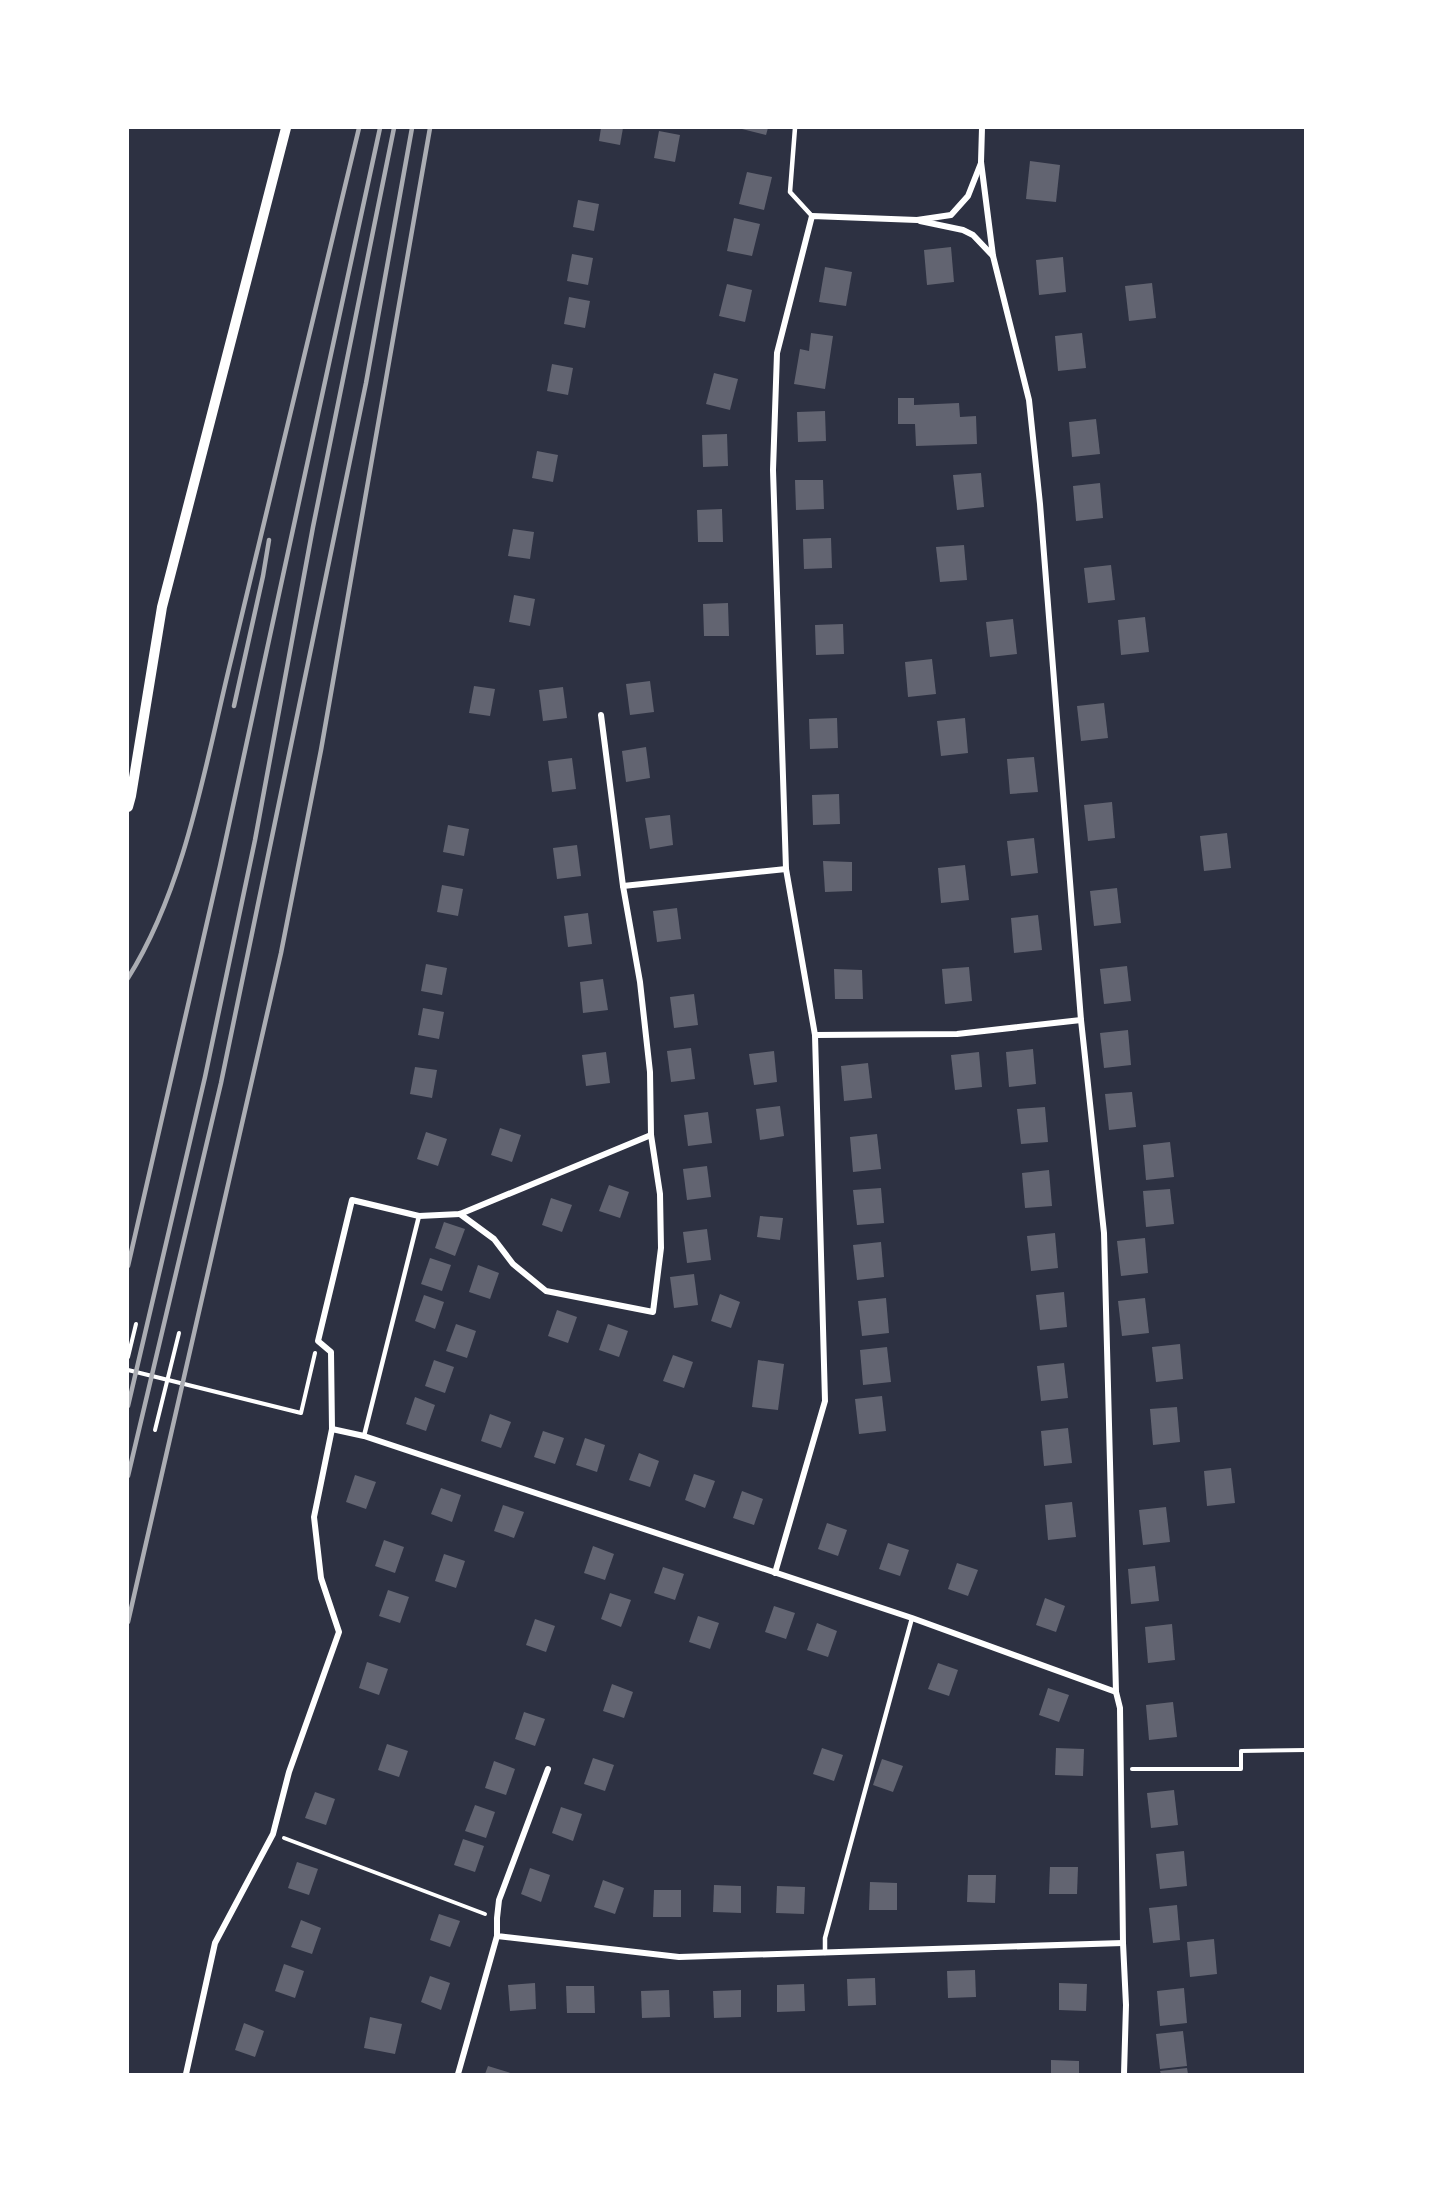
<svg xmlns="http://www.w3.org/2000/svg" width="1433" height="2202" viewBox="0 0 1433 2202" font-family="'Work Sans',sans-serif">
<rect width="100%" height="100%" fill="#2d3142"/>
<g fill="#626471">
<polygon points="601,128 623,128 620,145 599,141"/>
<polygon points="738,128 768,128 766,135"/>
<polygon points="659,131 680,135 675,162 654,158"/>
<polygon points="1030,161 1060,165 1056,202 1026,199"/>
<polygon points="747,172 772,177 764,210 739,204"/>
<polygon points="578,200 599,204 594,231 573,227"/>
<polygon points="734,218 760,224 752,256 727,251"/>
<polygon points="951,247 954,282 927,285 924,250"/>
<polygon points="572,254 593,258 588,285 567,281"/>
<polygon points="1063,257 1066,292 1039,295 1036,260"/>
<polygon points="825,267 852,272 846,306 819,302"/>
<polygon points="1152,283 1156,318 1129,321 1125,286"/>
<polygon points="727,284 752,290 745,322 719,316"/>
<polygon points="569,297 590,301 585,328 564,324"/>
<polygon points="811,333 833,336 825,389 794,384 800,349 809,351"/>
<polygon points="1082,333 1086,368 1058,371 1055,336"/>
<polygon points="552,364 573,368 568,395 547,391"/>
<polygon points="714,373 738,379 730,410 706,404"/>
<polygon points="898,398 914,398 914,405 959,403 960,417 976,416 977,444 916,446 915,424 898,424"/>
<polygon points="825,411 826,441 798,442 797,412"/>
<polygon points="1096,419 1100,454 1072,457 1069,422"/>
<polygon points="727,434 728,466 703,467 702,435"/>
<polygon points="537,451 558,455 553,482 532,478"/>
<polygon points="981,473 984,507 957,510 953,475"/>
<polygon points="795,480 823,480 824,509 796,510"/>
<polygon points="1100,483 1103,518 1076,521 1073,486"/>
<polygon points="722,509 723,542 698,542 697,510"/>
<polygon points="513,529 534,532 530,559 508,556"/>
<polygon points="831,538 832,568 804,569 803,539"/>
<polygon points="964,545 967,580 940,582 936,547"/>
<polygon points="1111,565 1115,600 1088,603 1084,568"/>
<polygon points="514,595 535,599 530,626 509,622"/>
<polygon points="728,603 729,636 704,636 703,604"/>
<polygon points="1145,617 1149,652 1121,655 1118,620"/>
<polygon points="1013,619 1017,654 990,657 986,622"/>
<polygon points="843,624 844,654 816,655 815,625"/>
<polygon points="932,659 936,694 908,697 905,662"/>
<polygon points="650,681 654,712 630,715 626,684"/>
<polygon points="474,686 495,689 490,716 469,713"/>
<polygon points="563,687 567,718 543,721 539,690"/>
<polygon points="1104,703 1108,738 1081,741 1077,706"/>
<polygon points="837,718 838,748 810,749 809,719"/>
<polygon points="965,718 968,753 941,756 937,721"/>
<polygon points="646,747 650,778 626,782 622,751"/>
<polygon points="1034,757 1038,792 1010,794 1007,759"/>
<polygon points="572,758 576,789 552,792 548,761"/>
<polygon points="839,794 840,824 813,825 812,795"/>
<polygon points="1112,802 1115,838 1088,841 1084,805"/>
<polygon points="670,815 673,845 650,849 645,818"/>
<polygon points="448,825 469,829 464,856 443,852"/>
<polygon points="1227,833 1231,868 1204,871 1200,836"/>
<polygon points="1034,838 1038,873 1011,876 1007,841"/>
<polygon points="577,845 581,876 557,879 553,848"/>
<polygon points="823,861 852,862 852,891 825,892"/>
<polygon points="965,865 969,900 941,903 938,868"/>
<polygon points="442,885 463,889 458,916 437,912"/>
<polygon points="1117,888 1121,923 1094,926 1090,891"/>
<polygon points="677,908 681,939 657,942 653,911"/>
<polygon points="588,913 592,944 568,947 564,916"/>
<polygon points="1038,915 1042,950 1014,953 1011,918"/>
<polygon points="426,964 447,968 442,995 421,991"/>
<polygon points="1127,966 1131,1001 1104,1004 1100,969"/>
<polygon points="969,967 972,1001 945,1004 942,969"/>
<polygon points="834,969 862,970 863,999 835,999"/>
<polygon points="603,979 608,1010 583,1013 580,982"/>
<polygon points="694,994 698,1025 674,1028 670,997"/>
<polygon points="423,1008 444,1012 439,1039 418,1035"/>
<polygon points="1128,1030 1131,1065 1104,1068 1100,1033"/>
<polygon points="691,1048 695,1079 671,1082 667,1051"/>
<polygon points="1033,1049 1036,1084 1009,1087 1006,1052"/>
<polygon points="774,1051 777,1082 754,1085 749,1054"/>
<polygon points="606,1052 610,1083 586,1086 582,1055"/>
<polygon points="979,1052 982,1087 955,1090 951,1055"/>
<polygon points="868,1063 872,1098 844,1101 841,1066"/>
<polygon points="415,1067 437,1070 432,1098 410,1094"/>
<polygon points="1132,1092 1136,1127 1109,1130 1105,1094"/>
<polygon points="780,1106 784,1136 760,1140 756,1109"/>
<polygon points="1045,1107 1048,1142 1021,1144 1017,1109"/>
<polygon points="708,1112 712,1143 688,1146 684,1115"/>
<polygon points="500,1128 521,1135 512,1162 491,1155"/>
<polygon points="426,1132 447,1139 438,1166 417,1159"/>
<polygon points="877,1134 881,1169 853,1172 850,1137"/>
<polygon points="1170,1142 1174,1177 1146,1180 1143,1145"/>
<polygon points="707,1166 711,1197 687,1200 683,1169"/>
<polygon points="1049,1170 1052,1206 1025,1208 1022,1173"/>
<polygon points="609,1185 629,1192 620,1218 599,1211"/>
<polygon points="881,1188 884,1223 857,1225 853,1190"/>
<polygon points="1170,1189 1174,1224 1146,1227 1143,1191"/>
<polygon points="551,1198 572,1205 562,1232 542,1225"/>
<polygon points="760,1216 783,1218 780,1240 757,1237"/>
<polygon points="444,1222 465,1229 455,1256 435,1248"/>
<polygon points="707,1229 711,1260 687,1263 683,1232"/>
<polygon points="1055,1233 1058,1268 1031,1271 1027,1236"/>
<polygon points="1145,1238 1148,1273 1121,1276 1117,1241"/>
<polygon points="881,1242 884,1277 857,1280 853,1245"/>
<polygon points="430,1258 451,1265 442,1291 421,1284"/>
<polygon points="478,1265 499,1273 490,1299 469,1292"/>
<polygon points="694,1274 698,1305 674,1308 670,1277"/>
<polygon points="1064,1292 1067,1327 1040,1330 1036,1295"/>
<polygon points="720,1294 740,1302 731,1328 711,1321"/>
<polygon points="424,1295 444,1302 435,1329 415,1321"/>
<polygon points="886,1298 889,1333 862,1336 858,1301"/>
<polygon points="1145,1298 1149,1333 1122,1336 1118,1301"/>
<polygon points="557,1310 577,1317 568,1343 548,1336"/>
<polygon points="456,1324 476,1331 467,1358 446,1351"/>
<polygon points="608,1324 628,1331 619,1357 599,1350"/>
<polygon points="1180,1344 1183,1379 1156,1382 1152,1347"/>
<polygon points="887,1347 891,1382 863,1385 860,1350"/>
<polygon points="673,1355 693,1362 684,1388 663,1381"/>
<polygon points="434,1360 454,1367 445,1393 425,1386"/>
<polygon points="758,1360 784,1364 778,1410 752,1407"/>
<polygon points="1064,1363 1068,1398 1041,1401 1037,1366"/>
<polygon points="882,1396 886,1431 859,1434 855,1399"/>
<polygon points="415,1397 435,1405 426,1431 406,1424"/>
<polygon points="1177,1407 1180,1442 1153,1445 1150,1409"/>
<polygon points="490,1414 511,1422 501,1448 481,1441"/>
<polygon points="1068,1428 1072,1463 1044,1466 1041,1431"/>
<polygon points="543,1431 564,1438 555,1464 534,1457"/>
<polygon points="585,1438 605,1445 597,1472 576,1465"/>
<polygon points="639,1453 659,1461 650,1487 629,1480"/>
<polygon points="1231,1468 1235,1503 1207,1506 1204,1471"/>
<polygon points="694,1474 715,1481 705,1508 685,1500"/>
<polygon points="355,1475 376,1482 366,1509 346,1502"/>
<polygon points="441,1488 461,1495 452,1522 431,1514"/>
<polygon points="742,1491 763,1499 754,1525 733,1518"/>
<polygon points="1072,1502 1076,1537 1048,1540 1045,1505"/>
<polygon points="503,1505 524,1512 514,1538 494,1531"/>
<polygon points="1166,1507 1170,1542 1143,1545 1139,1510"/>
<polygon points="827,1523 847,1530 838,1556 818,1549"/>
<polygon points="384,1540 404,1547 395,1573 375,1566"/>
<polygon points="888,1543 909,1550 900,1576 879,1569"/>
<polygon points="593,1546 614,1554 605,1580 584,1573"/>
<polygon points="444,1554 465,1561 456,1588 435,1581"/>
<polygon points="957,1563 978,1570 968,1596 948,1589"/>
<polygon points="1155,1566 1159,1601 1131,1604 1128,1569"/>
<polygon points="663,1567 684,1574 675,1600 654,1593"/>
<polygon points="388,1590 409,1597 400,1623 379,1616"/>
<polygon points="610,1593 631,1600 621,1627 601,1619"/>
<polygon points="1045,1598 1065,1606 1056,1632 1036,1625"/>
<polygon points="774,1606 795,1613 786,1639 765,1632"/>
<polygon points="698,1616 719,1623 710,1649 689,1642"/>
<polygon points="535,1619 555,1626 546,1652 526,1645"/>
<polygon points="817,1623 837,1631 828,1657 807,1650"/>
<polygon points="1172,1624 1175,1660 1148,1663 1145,1627"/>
<polygon points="367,1662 388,1669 379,1695 359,1688"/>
<polygon points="938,1663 958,1670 949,1696 928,1689"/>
<polygon points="612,1684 633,1692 624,1718 603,1711"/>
<polygon points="1048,1688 1069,1695 1059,1722 1039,1715"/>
<polygon points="1173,1702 1177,1737 1149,1740 1146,1705"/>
<polygon points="524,1712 545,1719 535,1746 515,1739"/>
<polygon points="387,1744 408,1751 399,1777 378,1770"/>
<polygon points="822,1748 843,1755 834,1781 813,1774"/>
<polygon points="1056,1748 1084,1749 1083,1776 1055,1775"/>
<polygon points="593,1758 614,1765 605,1791 584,1784"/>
<polygon points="882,1759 903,1766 893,1792 873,1785"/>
<polygon points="494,1761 515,1769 506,1795 485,1788"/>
<polygon points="1174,1790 1178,1825 1151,1828 1147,1793"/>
<polygon points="315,1792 335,1799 326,1825 305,1818"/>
<polygon points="475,1805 495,1812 486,1838 465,1831"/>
<polygon points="561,1807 582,1814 573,1841 552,1833"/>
<polygon points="463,1839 484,1846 475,1872 454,1865"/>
<polygon points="1184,1851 1187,1886 1160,1889 1156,1854"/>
<polygon points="297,1862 318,1869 309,1895 288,1888"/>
<polygon points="1050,1867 1078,1867 1077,1894 1049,1894"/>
<polygon points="530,1868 550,1875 541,1902 521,1894"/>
<polygon points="968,1875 996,1875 995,1903 967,1902"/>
<polygon points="603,1880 624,1888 615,1914 594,1907"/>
<polygon points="870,1882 897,1883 897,1910 869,1910"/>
<polygon points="714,1885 741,1886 741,1913 713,1912"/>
<polygon points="777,1886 805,1887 804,1914 776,1913"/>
<polygon points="654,1890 681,1890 681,1917 653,1917"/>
<polygon points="1177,1905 1180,1940 1153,1943 1149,1908"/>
<polygon points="439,1914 460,1921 450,1947 430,1940"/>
<polygon points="301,1920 321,1928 312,1954 291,1947"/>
<polygon points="1214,1939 1217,1974 1190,1977 1187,1942"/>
<polygon points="284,1964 304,1971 295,1998 275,1991"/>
<polygon points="975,1970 976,1997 948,1998 947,1971"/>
<polygon points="430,1976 450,1983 441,2010 421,2002"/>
<polygon points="875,1978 876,2005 848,2006 847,1979"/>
<polygon points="535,1983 536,2009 510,2011 508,1985"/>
<polygon points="1059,1983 1087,1984 1086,2011 1059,2010"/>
<polygon points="804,1984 805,2011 777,2012 777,1985"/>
<polygon points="566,1986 594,1986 595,2013 567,2013"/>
<polygon points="1184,1988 1187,2023 1160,2026 1157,1991"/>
<polygon points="669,1990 670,2017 642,2018 641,1991"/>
<polygon points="741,1990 741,2017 714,2018 713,1991"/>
<polygon points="370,2017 402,2024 395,2054 364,2048"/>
<polygon points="244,2023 264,2031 255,2057 235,2050"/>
<polygon points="1183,2031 1187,2066 1160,2069 1156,2034"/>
<polygon points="1051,2060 1079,2061 1079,2074 1051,2074"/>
<polygon points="488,2066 514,2074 485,2074"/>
<polygon points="1187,2068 1188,2074 1161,2074 1160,2071"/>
</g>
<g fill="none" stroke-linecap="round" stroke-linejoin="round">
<g stroke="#fff" stroke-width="4">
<polyline points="128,1357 136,1324"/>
<polyline points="128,1370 301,1413 315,1353"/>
<polyline points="155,1430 179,1333"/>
<polyline points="1132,1769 1241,1769 1241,1751 1306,1750"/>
<polyline points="284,1838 485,1914"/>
</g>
<g stroke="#fff" stroke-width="4.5">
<polyline points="795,128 790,192 812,216"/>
<polyline points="364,1436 419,1216"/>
<polyline points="825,1953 825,1938 912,1618"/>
</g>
<g stroke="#fff" stroke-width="6">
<polyline points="982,128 981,162 993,256 1029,400 1040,504 1081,1020 1104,1233 1116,1692 1120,1708 1123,1943 1126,2005 1124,2074"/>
<polyline points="920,221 963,230 973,235 993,256"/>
<polyline points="623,886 786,869"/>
<polyline points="815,1035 957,1034 1081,1020"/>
<polyline points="460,1214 494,1239 513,1264 546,1291 653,1312 661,1248 660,1194 651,1135 650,1072 640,982 623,886 601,715"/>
<polyline points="332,1429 364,1436 912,1618 1116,1692"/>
<polyline points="775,1573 825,1401 815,1035 786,869 773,470 777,353 812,216 917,220 951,215 968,196 981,163"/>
<polyline points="548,1769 499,1900 497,1918 497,1936 679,1957 1123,1943"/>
<polyline points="186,2074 215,1943 273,1834 289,1772 339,1632 321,1578 314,1517 332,1429 331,1352 318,1341 352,1200 419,1216 460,1214 651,1135"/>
<polyline points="458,2074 497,1936"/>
</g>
<polyline stroke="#fff" stroke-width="10" points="128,807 131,796 162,607 286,128"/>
<g stroke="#abadb3" stroke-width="4.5">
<polyline points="234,706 263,576 269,540"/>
<path d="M128 978C186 886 206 761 232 656 275 480 318 304 359 128"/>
<polyline points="128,1266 220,866 380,128"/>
<polyline points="128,1406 205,1077 255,840 313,527 394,128"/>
<polyline points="128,1476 221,1083 366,383 412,128"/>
<polyline points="128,1622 281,953 321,750 430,128"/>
</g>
</g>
<rect width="1433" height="2202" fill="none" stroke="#ffffff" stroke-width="258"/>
</svg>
